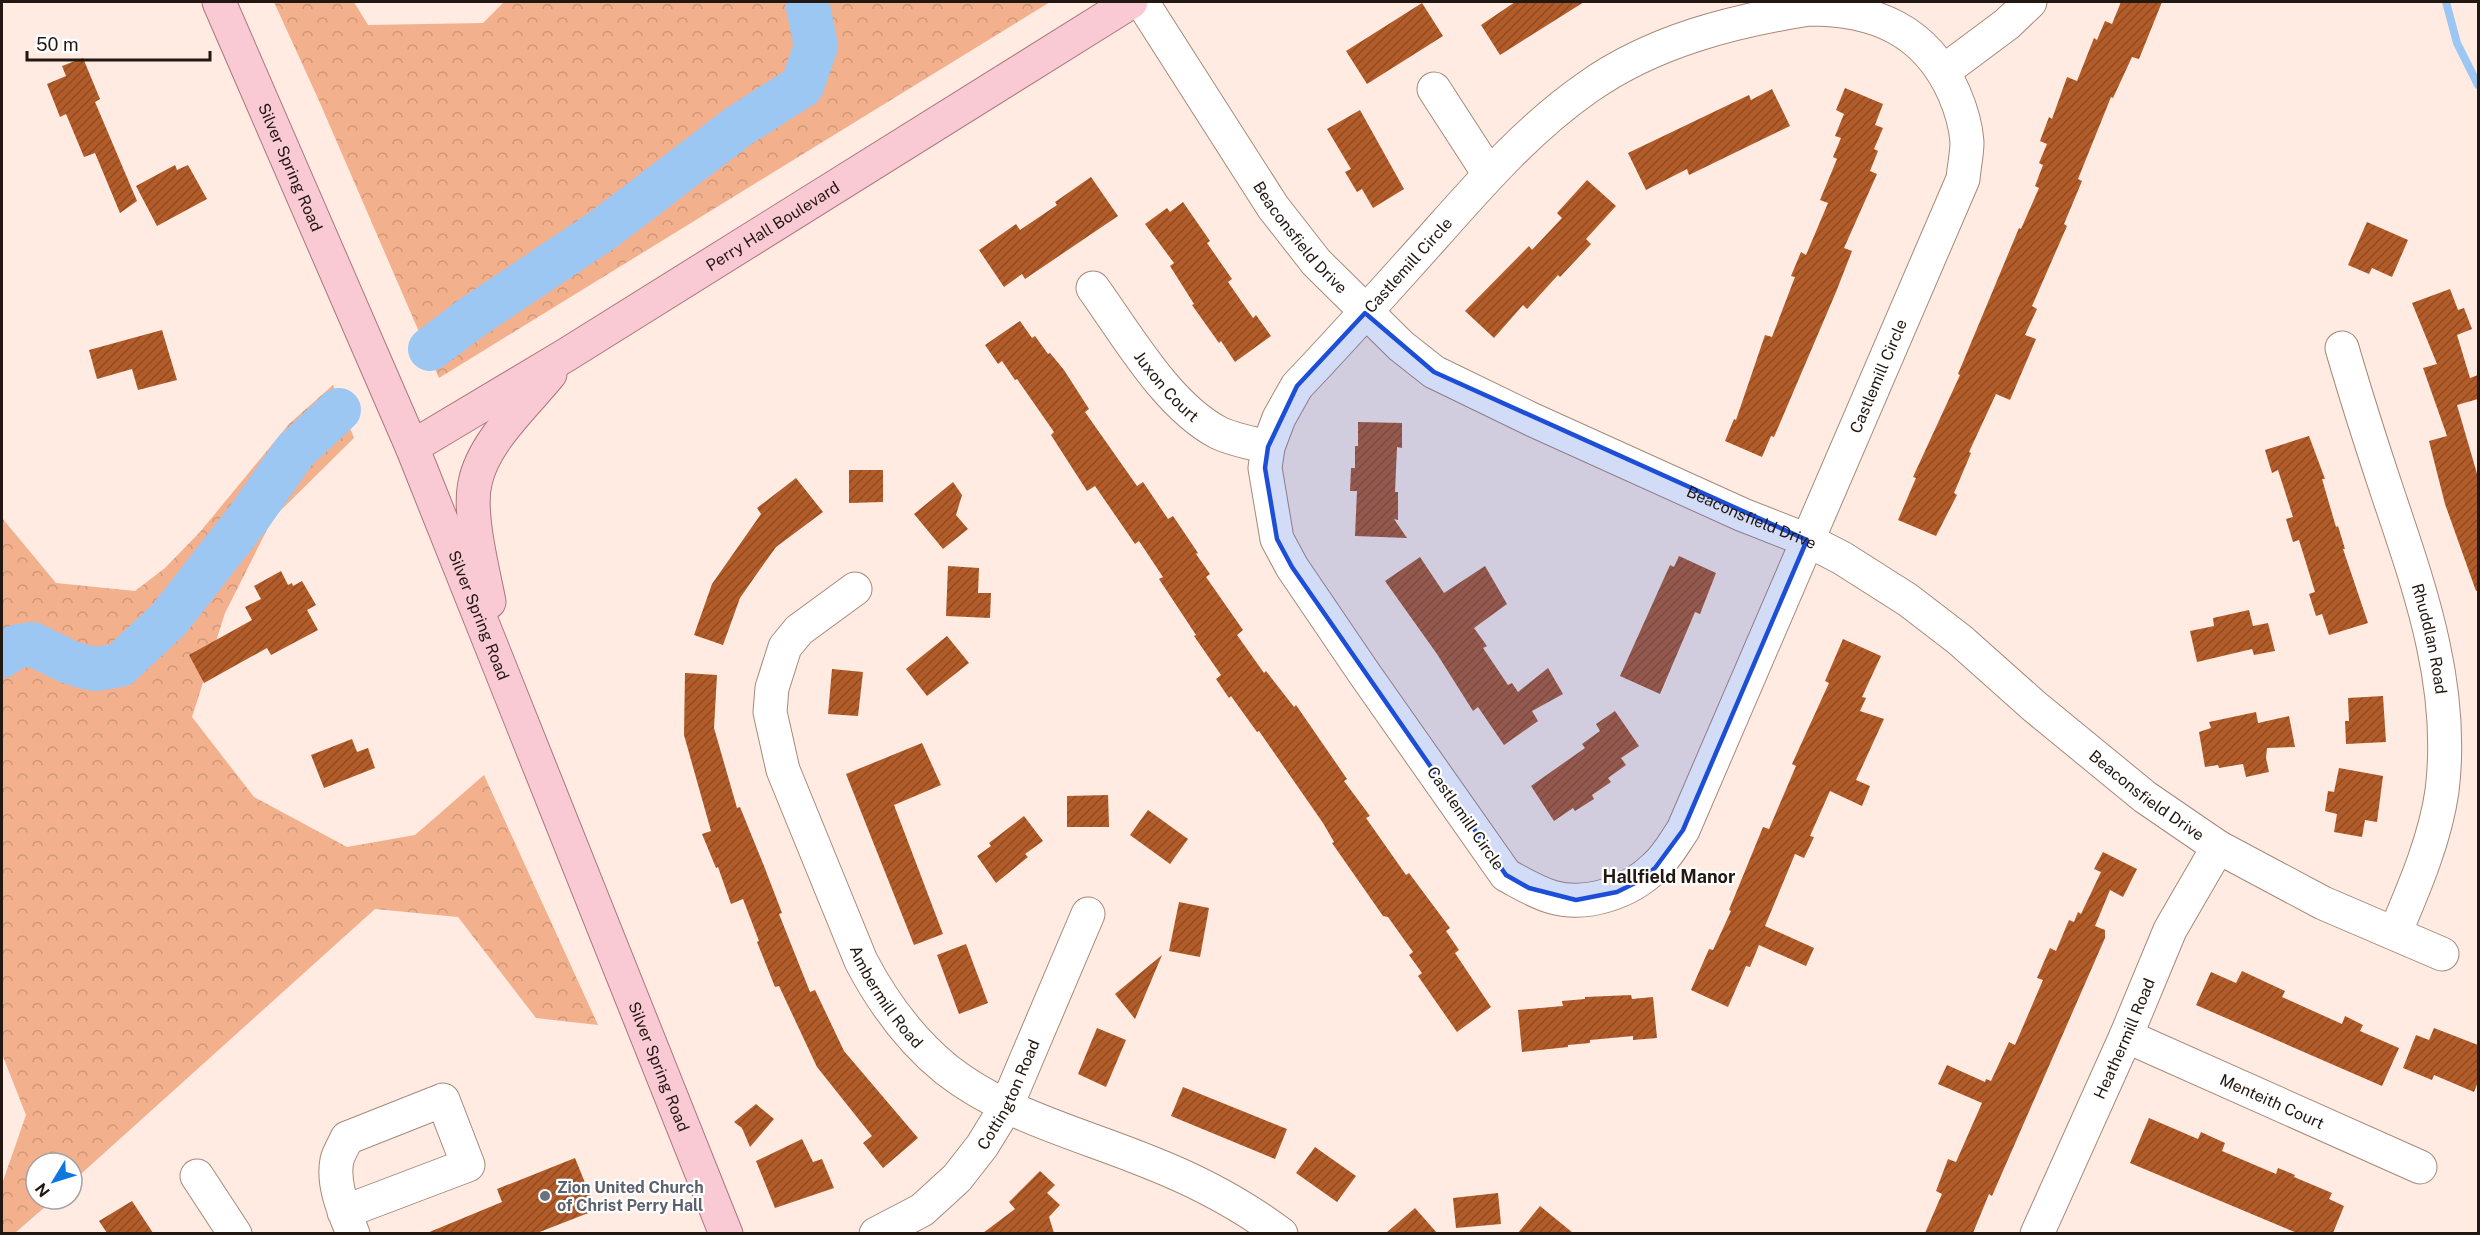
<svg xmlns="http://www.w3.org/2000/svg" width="2480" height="1235" viewBox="0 0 2480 1235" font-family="'Public Sans',sans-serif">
<defs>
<pattern id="forest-crowns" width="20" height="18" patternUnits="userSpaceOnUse" patternTransform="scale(1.5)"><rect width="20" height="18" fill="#f3b08d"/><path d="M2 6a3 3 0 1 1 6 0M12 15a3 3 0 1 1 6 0" fill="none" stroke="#d09779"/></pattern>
<pattern id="building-hatch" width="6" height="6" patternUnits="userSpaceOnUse" patternTransform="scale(1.5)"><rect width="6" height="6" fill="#b25c2a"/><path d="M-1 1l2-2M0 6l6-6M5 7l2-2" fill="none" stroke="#904b23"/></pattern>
</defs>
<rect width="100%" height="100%" fill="#ffebe1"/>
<g fill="url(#forest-crowns)">
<polygon points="274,2 354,2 368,25 483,23 504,2 1050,2 439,378 320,103"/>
<polygon points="333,385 354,438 273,518 225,613 192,717 254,797 347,847 415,835 484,775 598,1025 536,1018 458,917 375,909 72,1182 72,1163 36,1163 36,1199 54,1199 15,1233 2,1233 2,1184 26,1115 2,1054 2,518 56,583 135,591 165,568 200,532 289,424"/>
</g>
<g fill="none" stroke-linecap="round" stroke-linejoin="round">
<polyline stroke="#9dc7f3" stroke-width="8" points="2446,2 2457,43 2478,85"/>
<g stroke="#9dc7f3" stroke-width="44">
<polyline points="430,349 471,318 604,229 739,126 802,86 816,46 807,2"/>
<polyline points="2,656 15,647 32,644 69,662 85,667 96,669 120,665 169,619 249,517 295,451 339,410"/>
</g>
</g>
<g fill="url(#building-hatch)">
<polygon points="1515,2 1584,2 1500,55 1481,25"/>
<polygon points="2121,2 2162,2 2139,59 2132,57 2113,98 2111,97 2078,179 2082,181 2064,224 2067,226 2032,306 2037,309 2025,335 2036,339 2010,400 1996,394 1969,452 1971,453 1954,493 1957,495 1936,536 1898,520 1916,478 1913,477 1960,375 1958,374 2019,228 2021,229 2039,188 2035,186 2043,165 2039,163 2047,144 2040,141 2049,117 2052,119 2067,77 2077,81 2094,38 2097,40 2105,21 2112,24"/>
<polygon points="1422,3 1443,36 1367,84 1346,51"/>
<polygon points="83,58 100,99 95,102 137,201 120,213 95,153 84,157 66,114 60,117 47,84 66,76 62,66"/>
<polygon points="1845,88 1883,104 1875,125 1883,128 1874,149 1878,151 1870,171 1877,174 1844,248 1852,251 1836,292 1774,437 1771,436 1762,457 1725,441 1734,419 1736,420 1765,335 1772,337 1795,277 1791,276 1801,252 1806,255 1828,203 1820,200 1837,159 1833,157 1841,138 1835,136 1844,114 1836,110"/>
<polygon points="1772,89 1790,126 1689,175 1687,169 1646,190 1628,153 1749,95 1751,100"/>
<polygon points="1360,110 1404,189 1373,208 1362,189 1357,192 1345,172 1351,169 1327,129"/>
<polygon points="175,165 177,170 188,165 207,199 157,226 136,186"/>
<polygon points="1091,177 1118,216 1025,279 1022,274 1004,287 979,250 1016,224 1020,230 1057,205 1055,202"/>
<polygon points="1587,180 1616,206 1586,239 1591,244 1560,277 1558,275 1527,309 1523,305 1494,338 1465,311 1529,246 1532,250 1562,218 1557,213"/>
<polygon points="1183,202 1210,241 1207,243 1232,279 1228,282 1253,318 1256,315 1271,336 1235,362 1221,341 1219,343 1192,305 1194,304 1170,266 1174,263 1145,224 1167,208 1170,212"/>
<polygon points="2367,222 2408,240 2392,277 2372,268 2369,274 2348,265"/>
<polygon points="2450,289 2458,310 2464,308 2472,329 2457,335 2470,378 2478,375 2478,399 2457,405 2478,477 2478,590 2476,591 2445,504 2429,441 2447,436 2423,368 2437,364 2412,303"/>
<polygon points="1020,321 1032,338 1035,336 1048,354 1050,353 1064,370 1089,409 1085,412 1137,486 1143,482 1168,519 1173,516 1198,553 1196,554 1210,574 1206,577 1243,630 1237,635 1264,673 1266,671 1294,707 1296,705 1347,779 1344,781 1370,816 1366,818 1406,875 1409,873 1450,928 1446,931 1459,950 1455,953 1491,1007 1457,1032 1418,976 1422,973 1409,955 1413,952 1388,917 1383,916 1332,843 1334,842 1323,823 1259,731 1257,732 1231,696 1229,698 1216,679 1221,675 1194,636 1196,635 1159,579 1163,577 1139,541 1135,544 1095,486 1087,491 1051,435 1054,432 1017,379 1015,380 1002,361 998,364 985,345"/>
<polygon points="162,330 177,380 138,390 132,369 97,379 89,350"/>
<polygon points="1358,422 1402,423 1402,448 1397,447 1395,492 1398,492 1398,520 1394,519 1407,538 1355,536 1357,491 1350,491 1351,468 1355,468 1355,446 1358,446"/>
<polygon points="2309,436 2325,479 2322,479 2336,527 2338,526 2345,549 2343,549 2368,623 2329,635 2322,614 2316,616 2309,594 2315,592 2299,540 2293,542 2286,519 2293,517 2278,470 2272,473 2265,450"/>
<polygon points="849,470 883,470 883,502 849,503"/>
<polygon points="796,478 823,512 776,547 756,575 740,598 723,645 694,635 712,584 761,514 757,508"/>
<polygon points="953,482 962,495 956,515 968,529 943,549 914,514"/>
<polygon points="1679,556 1716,573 1700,614 1695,612 1660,694 1620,676 1670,565 1674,567"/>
<polygon points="1420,557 1444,593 1485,566 1507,604 1474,628 1487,646 1483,648 1508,685 1512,683 1518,692 1548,668 1563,694 1532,711 1538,721 1504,745 1478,707 1473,711 1437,654 1385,581"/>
<polygon points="948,566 979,568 978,593 991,593 990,618 946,616"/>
<polygon points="281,571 288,585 292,583 293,586 302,581 316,605 307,610 318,630 271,655 267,648 204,683 189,655 252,620 245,607 261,599 254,586"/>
<polygon points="2249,610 2253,626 2268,623 2275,651 2254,655 2252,649 2197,662 2190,631 2214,626 2213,618"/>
<polygon points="947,636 969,663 927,696 906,669"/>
<polygon points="1843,639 1881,656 1862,697 1866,698 1860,711 1884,719 1856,780 1870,786 1862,806 1830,791 1810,836 1814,837 1804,858 1795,854 1765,926 1814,948 1806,966 1759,945 1750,967 1746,966 1728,1007 1691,990 1709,949 1713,950 1731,911 1729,910 1763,827 1769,829 1796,766 1792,764 1829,683 1825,681"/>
<polygon points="832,669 863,672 858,716 828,714"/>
<polygon points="685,673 717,675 714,728 737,808 740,807 764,866 782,913 779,914 810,992 815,990 844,1051 918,1138 883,1168 863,1143 872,1136 817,1067 779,986 775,987 757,942 759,941 743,899 731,904 718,867 716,868 702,834 711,831 684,735"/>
<polygon points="2383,696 2386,742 2346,744 2345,721 2349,721 2348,698"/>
<polygon points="1615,711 1639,746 1621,758 1626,765 1608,778 1611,782 1592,795 1594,799 1575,811 1573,808 1554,821 1531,786 1585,748 1582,744 1600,731 1596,724"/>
<polygon points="2256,712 2258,723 2289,716 2295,747 2267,748 2266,758 2269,772 2246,777 2243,764 2219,768 2218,765 2205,767 2199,732 2211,728 2209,722"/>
<polygon points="352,739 357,752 368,748 375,768 324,788 311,755"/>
<polygon points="922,743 941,785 894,805 943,934 914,945 846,774"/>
<polygon points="2339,768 2383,776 2377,822 2365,820 2362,837 2334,832 2337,814 2325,811 2328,791 2334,792"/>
<polygon points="1108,795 1109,827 1067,827 1067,796"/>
<polygon points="1148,810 1188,839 1170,864 1130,835"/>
<polygon points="1024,816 1043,841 1025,854 1028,857 996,883 977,856 991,846 989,843"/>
<polygon points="2103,852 2137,869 2123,897 2110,890 2095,926 2105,930 2105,938 1992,1196 1989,1194 1973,1233 1925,1233 1942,1194 1936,1191 1948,1159 1956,1162 1982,1103 1938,1084 1947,1065 1985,1082 1986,1079 1991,1081 2009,1042 2015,1045 2043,980 2037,978 2050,948 2056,951 2069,920 2074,922 2078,912 2081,914 2101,872 2094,869"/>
<polygon points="1179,902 1209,908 1200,957 1169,951"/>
<polygon points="966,944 988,1003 959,1014 937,955"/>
<polygon points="1162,955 1135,1019 1115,994"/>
<polygon points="2242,971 2285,991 2282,997 2342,1024 2345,1016 2363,1025 2360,1031 2399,1048 2382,1086 2196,1005 2211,972 2236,983"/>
<polygon points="1631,995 1632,999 1653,997 1657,1038 1633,1040 1633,1036 1590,1040 1590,1043 1568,1045 1568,1047 1522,1052 1518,1010 1563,1006 1562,1001 1585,999 1585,997"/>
<polygon points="1097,1028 1126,1040 1106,1087 1078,1074"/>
<polygon points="2434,1028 2478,1045 2478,1082 2474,1092 2434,1075 2432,1080 2403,1068 2416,1035 2429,1040"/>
<polygon points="1183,1087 1287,1129 1275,1159 1171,1116"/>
<polygon points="756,1104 774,1119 750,1147 742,1128 734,1122"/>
<polygon points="2149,1118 2198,1139 2201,1132 2225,1143 2222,1151 2276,1174 2278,1168 2295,1175 2294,1177 2332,1193 2329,1199 2344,1206 2333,1233 2297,1233 2130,1163"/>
<polygon points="802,1139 813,1162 822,1159 834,1188 775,1208 756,1161"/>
<polygon points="1315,1147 1356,1176 1337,1202 1296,1173"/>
<polygon points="575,1158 596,1210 537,1233 427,1233 502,1202 497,1189"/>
<polygon points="1040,1171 1055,1185 1047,1193 1060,1205 1049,1217 1054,1233 983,1233 1015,1209 1009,1202"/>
<polygon points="1498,1193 1501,1224 1456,1228 1453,1198"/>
<polygon points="132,1201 153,1233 107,1233 99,1221"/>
<polygon points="1540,1206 1573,1233 1518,1233"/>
<polygon points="1415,1208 1437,1233 1386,1233"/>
</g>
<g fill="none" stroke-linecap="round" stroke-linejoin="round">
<g stroke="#a7897a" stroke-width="35">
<g id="minor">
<path id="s1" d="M1142 2 1273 207 1316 262 1401 346 1434 372 1533 420 1743 515 1807 540 1842 558 1908 600 1960 640 2034 706 2145 797 2218 847 2323 903 2442 954"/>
<path d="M1809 9C1875 9 1926 30 1954 93 1960 107 1966 127 1967 142 1967 154 1964 167 1963 179L1683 830C1674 843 1667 857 1655 867 1630 892 1587 907 1552 897 1535 892 1521 883 1506 875L1364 673 1292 567 1277 539 1265 468 1268 447 1279 418 1297 386C1344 337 1389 286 1435 235 1482 182 1529 128 1588 87 1653 41 1733 21 1809 9Z"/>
<polyline points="1944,71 2007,24 2030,2"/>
<polyline points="1434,89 1489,174"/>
<path id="s2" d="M1093 288C1127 335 1167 406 1219 433 1234 440 1252 443 1268 447"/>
<path id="s3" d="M2342 348C2356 396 2371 443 2387 491 2420 589 2455 686 2442 791 2435 840 2414 888 2395 933"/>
<path id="s4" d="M855 589 799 630 785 647 772 688 770 712 783 770 861 961C883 1003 910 1040 947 1070 1006 1116 1081 1134 1149 1162 1195 1180 1241 1204 1281 1234"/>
<path id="s5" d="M2126 1036 2420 1167"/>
<polyline points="197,1176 235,1234"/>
<path d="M344 1212 468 1165 443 1100 347 1138C344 1145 339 1152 337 1160 332 1184 344 1211 353 1234"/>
<path id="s6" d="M876 1234 922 1210 957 1178 982 1146 1006 1107 1088 914"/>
<path id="s7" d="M2037 1234 2126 1036 2170 930 2218 847"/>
</g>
</g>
<g stroke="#ac757d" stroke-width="35">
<g id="major">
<path id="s8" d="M219 2 412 447 726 1234"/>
<path id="s9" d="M412 447 566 355 1131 2"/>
<path d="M489 602C483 570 468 514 475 483 483 442 525 405 550 374"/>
</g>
</g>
<use href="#minor" stroke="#fff" stroke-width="33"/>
<use href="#major" stroke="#facad4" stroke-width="33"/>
</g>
<path fill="#1d4ed8" fill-opacity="0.2" stroke="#1d4ed8" stroke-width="4.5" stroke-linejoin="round" d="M1365 313 1434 372 1807 540 1683 830 1655 868 1635 883 1617 892 1576 900 1529 888 1506 875 1292 567 1277 539 1265 468 1268 447 1297 386Z"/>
<circle fill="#6b7280" stroke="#fff" stroke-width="2" cx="545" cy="1196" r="6"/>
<g text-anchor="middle" stroke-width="4.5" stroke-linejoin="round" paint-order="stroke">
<g font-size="16" fill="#221711" stroke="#fff">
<text dy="6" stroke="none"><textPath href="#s8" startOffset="180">Silver Spring Road</textPath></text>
<text dy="6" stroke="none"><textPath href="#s9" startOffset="423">Perry Hall Boulevard</textPath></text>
<text dy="6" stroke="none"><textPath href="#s1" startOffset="284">Beaconsfield Drive</textPath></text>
<text transform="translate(1408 265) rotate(-48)" y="6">Castlemill Circle</text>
<text transform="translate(1878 376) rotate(-67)" y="6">Castlemill Circle</text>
<text dy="6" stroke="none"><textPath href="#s2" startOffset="123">Juxon Court</textPath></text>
<text dy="6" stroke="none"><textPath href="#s1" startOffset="824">Beaconsfield Drive</textPath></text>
<text dy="6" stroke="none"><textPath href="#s8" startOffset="666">Silver Spring Road</textPath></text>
<text dy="6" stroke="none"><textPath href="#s3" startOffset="304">Rhuddlan Road</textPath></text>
<text dy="6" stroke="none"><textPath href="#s1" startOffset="1310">Beaconsfield Drive</textPath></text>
<text transform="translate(1466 818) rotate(55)" y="6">Castlemill Circle</text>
<text dy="6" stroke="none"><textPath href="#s4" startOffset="468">Ambermill Road</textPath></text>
<text dy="6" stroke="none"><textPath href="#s7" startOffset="214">Heathermill Road</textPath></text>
<text dy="6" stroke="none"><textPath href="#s8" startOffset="1152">Silver Spring Road</textPath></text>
<text dy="6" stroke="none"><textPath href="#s6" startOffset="198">Cottington Road</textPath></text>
<text dy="6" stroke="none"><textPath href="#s5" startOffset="160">Menteith Court</textPath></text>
</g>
<g font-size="16" font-weight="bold" fill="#5b616d" stroke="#fff" text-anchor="start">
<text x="557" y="1193">Zion United Church<tspan x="557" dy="18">of Christ Perry Hall</tspan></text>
</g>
<g font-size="18" font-weight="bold" fill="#221711" stroke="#fff">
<text x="1669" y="883">Hallfield Manor</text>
</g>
</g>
<rect width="2480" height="1235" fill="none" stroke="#221711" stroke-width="6"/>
<g transform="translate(54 1181) rotate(232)"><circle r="28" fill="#ffffff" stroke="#a7a2a0" stroke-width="1.5"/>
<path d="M0-4.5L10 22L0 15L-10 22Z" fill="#0c78df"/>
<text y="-9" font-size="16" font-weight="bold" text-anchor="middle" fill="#221711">N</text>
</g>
<path d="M27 51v9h183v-9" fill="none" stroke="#221711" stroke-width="3"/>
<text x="36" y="51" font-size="18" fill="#221711" stroke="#ffffff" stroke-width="4.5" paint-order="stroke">50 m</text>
</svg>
